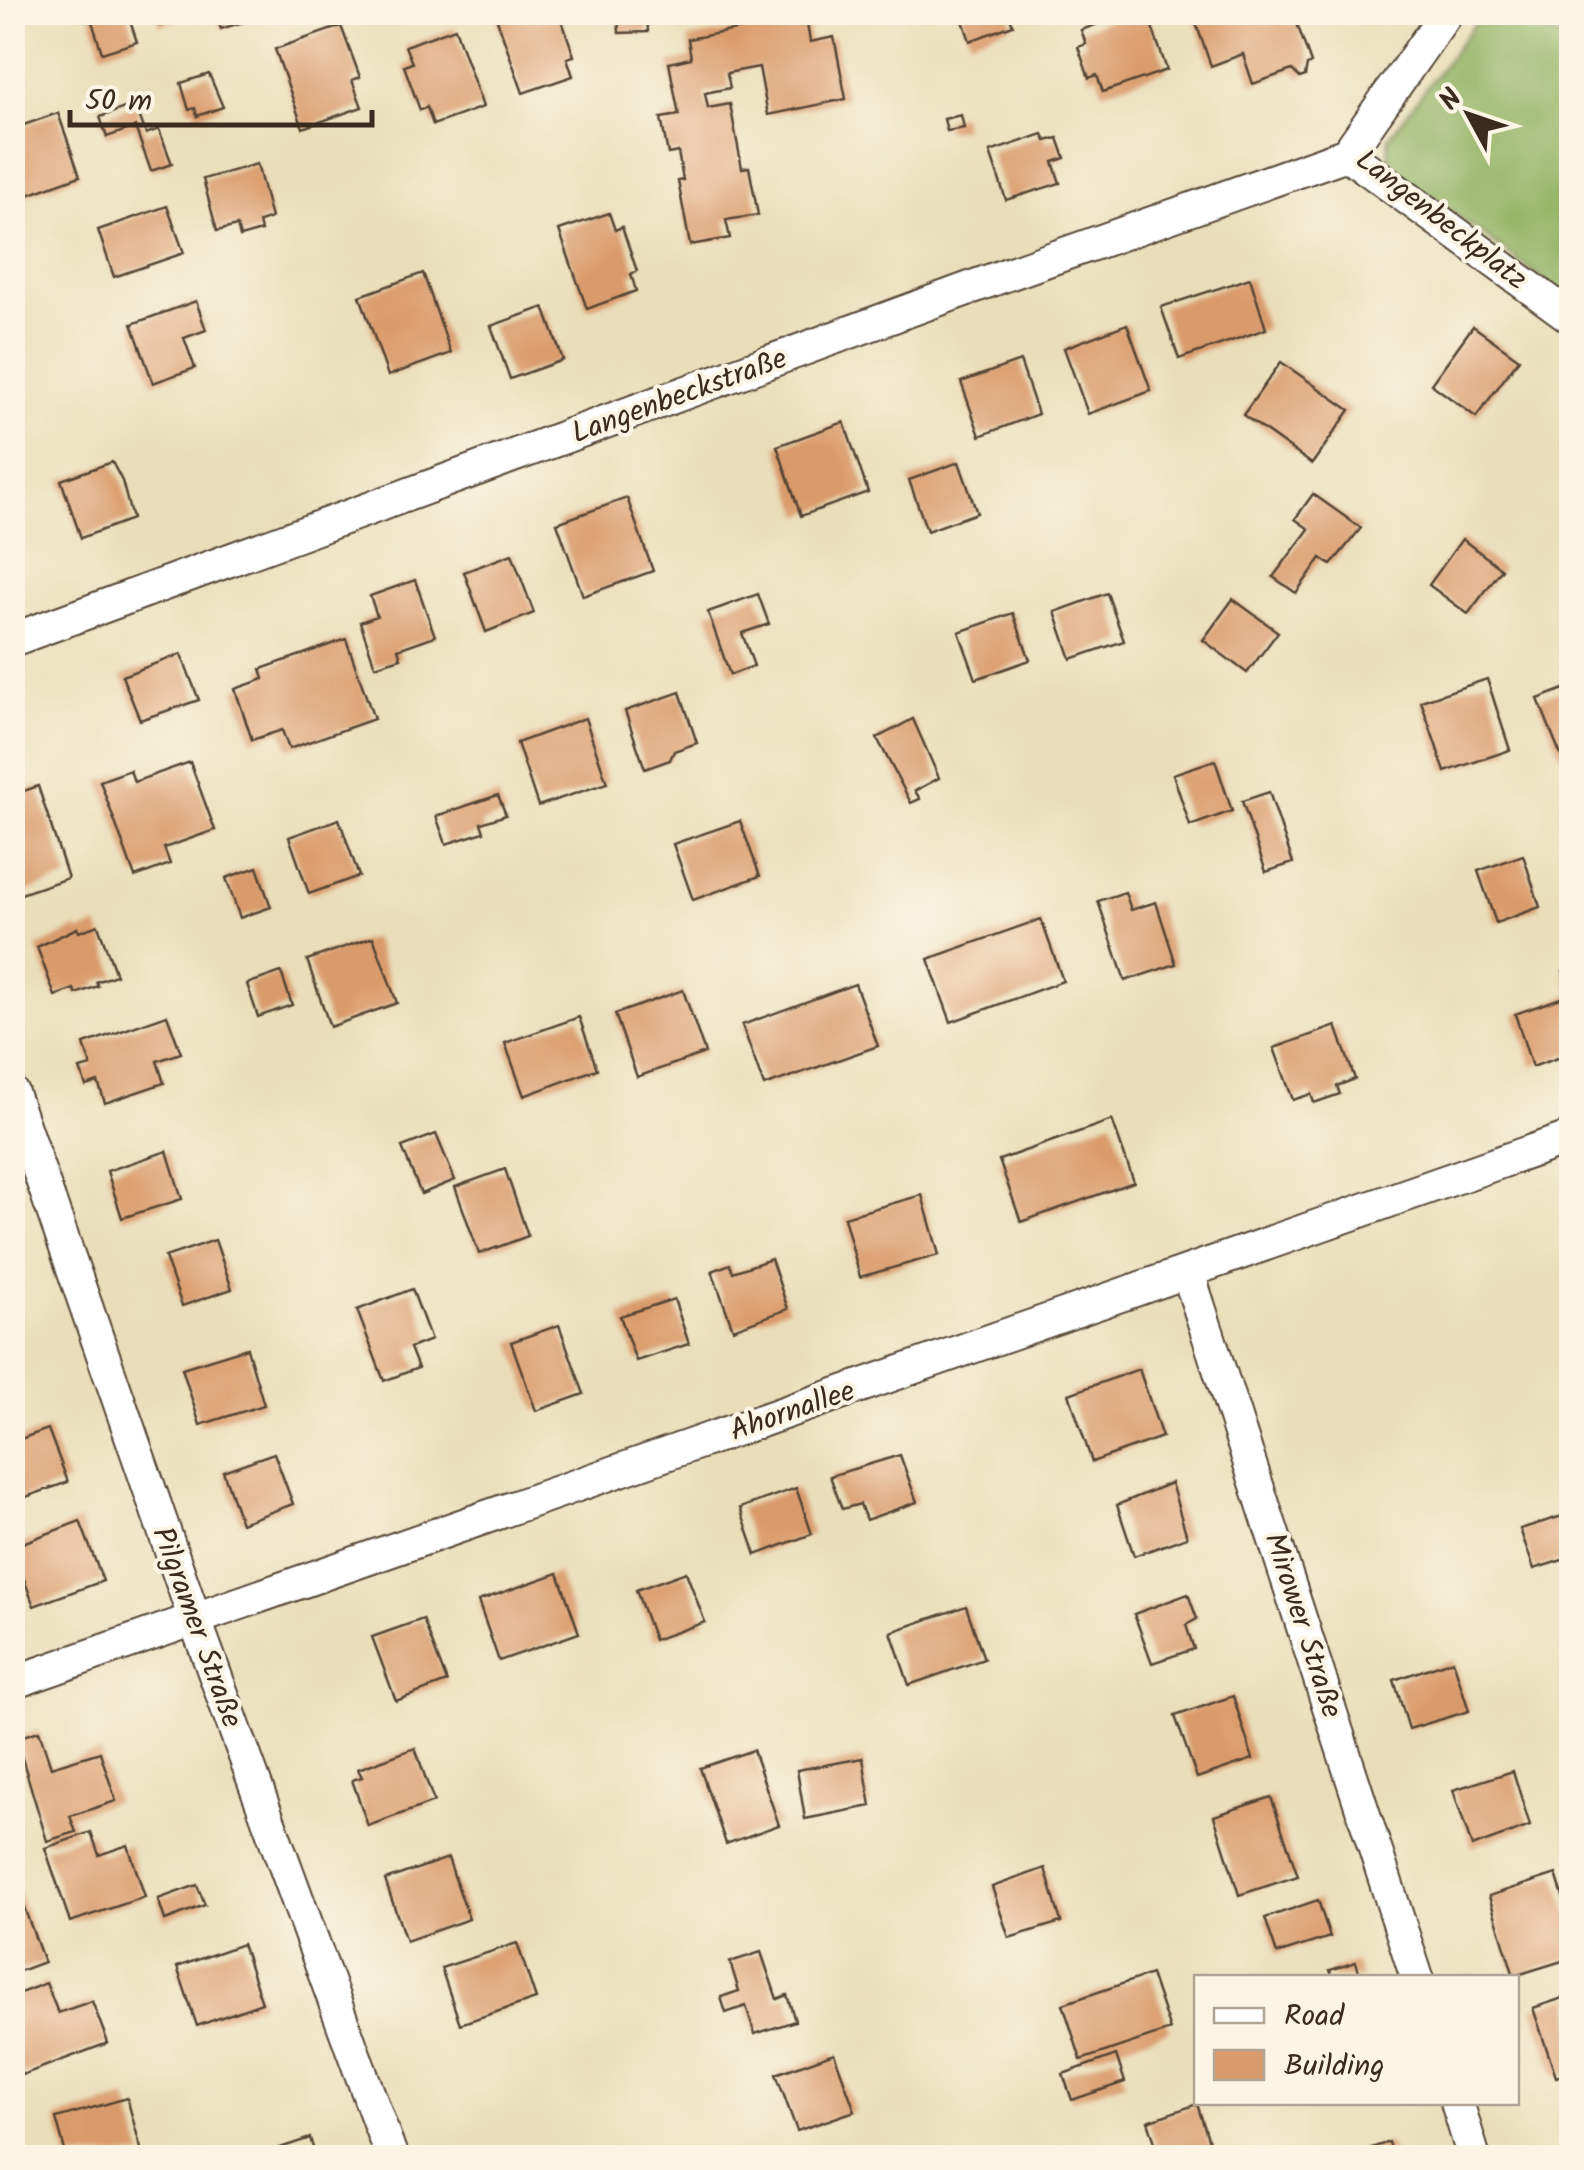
<svg xmlns="http://www.w3.org/2000/svg" width="1584" height="2170" viewBox="0 0 1584 2170" font-family="Kalam,sans-serif">
<rect width="100%" height="100%" fill="#fcf5e5"/>
<filter id="ink" filterUnits="userSpaceOnUse"><feTurbulence type="fractalNoise" baseFrequency=".01" numOctaves="2"/><feDisplacementMap in="SourceGraphic" scale="20" xChannelSelector="R" yChannelSelector="G"/><feConvolveMatrix kernelMatrix="1 2 1 2 8 2 1 2 1" color-interpolation-filters="sRGB"/></filter>
<filter id="wash" filterUnits="userSpaceOnUse"><feTurbulence type="fractalNoise" baseFrequency=".0048" numOctaves="4" result="noise"/><feDisplacementMap in="SourceGraphic" scale="40" xChannelSelector="R" yChannelSelector="G"/><feGaussianBlur stdDeviation="2.25" result="paint"/><feColorMatrix in="noise" values="0 0 0 0 0 0 0 0 0 0 0 0 0 0 0 0 0 1.4 0 .05"/><feComposite in="paint" operator="in"/></filter>
<g filter="url(#wash)">
<rect width="100%" height="100%" fill="#e9deb9"/>
<polygon fill="#96b669" stroke="#687044" stroke-width="2.5" points="1475,23 1528,24 1571,41 1571,300 1389,165 1388,139"/>
<g id="blocks">
<g fill="#da9b6c">
<polygon points="89,12 127,12 137,42 102,53"/>
<polygon points="155,12 198,12 198,13 160,26"/>
<polygon points="215,12 240,12 243,22 221,29"/>
<polygon points="500,12 559,12 574,56 567,58 573,76 523,93 495,14"/>
<polygon points="647,12 648,32 619,33 618,14"/>
<polygon points="960,12 1008,12 1013,25 970,41"/>
<polygon points="1132,12 1147,12 1167,70 1103,92 1097,75 1089,78 1078,47 1086,44 1081,30"/>
<polygon points="1192,12 1268,12 1271,23 1294,15 1311,63 1307,65 1305,76 1300,78 1292,70 1253,84 1243,54 1211,66"/>
<polygon points="806,17 810,42 834,37 846,99 768,115 759,67 727,73 730,88 705,93 708,108 730,104 742,168 749,167 758,215 726,220 730,238 690,245 678,181 683,180 678,152 668,154 661,118 679,115 669,63 691,58 688,39"/>
<polygon points="341,26 360,77 352,80 362,107 303,128 275,49"/>
<polygon points="455,28 483,107 433,125 427,107 420,110 404,66 412,63 405,46"/>
<polygon points="209,74 223,107 197,116 195,108 189,110 181,83"/>
<polygon points="135,104 146,134 159,129 172,164 151,171 135,127 107,137 100,117"/>
<polygon points="58,113 80,176 17,199 12,186 12,129"/>
<polygon points="961,115 964,128 947,131 944,119"/>
<polygon points="1043,134 1046,141 1058,138 1065,158 1053,162 1060,183 1006,200 990,152"/>
<polygon points="257,164 271,218 259,222 261,231 240,237 237,226 217,231 203,179"/>
<polygon points="167,206 184,253 114,277 98,230"/>
<polygon points="609,213 615,230 622,227 637,271 631,274 636,291 587,309 559,230"/>
<polygon points="423,273 451,353 388,376 360,296"/>
<polygon points="1250,278 1266,329 1179,359 1161,307"/>
<polygon points="196,301 206,330 184,338 195,368 153,383 132,324"/>
<polygon points="544,307 563,360 510,379 491,326"/>
<polygon points="1127,324 1151,391 1088,414 1064,348"/>
<polygon points="1473,326 1519,359 1476,417 1431,384"/>
<polygon points="1020,361 1038,414 980,436 961,382"/>
<polygon points="1281,362 1350,410 1312,464 1243,415"/>
<polygon points="844,422 868,492 801,516 777,446"/>
<polygon points="1572,433 1572,454 1562,447"/>
<polygon points="112,462 122,481 132,519 81,538 61,480"/>
<polygon points="959,462 977,513 927,531 909,480"/>
<polygon points="1313,494 1361,528 1331,565 1321,558 1296,593 1273,577 1309,529 1295,519"/>
<polygon points="627,498 653,571 583,596 557,523"/>
<polygon points="1462,539 1502,569 1468,614 1429,585"/>
<polygon points="512,554 534,613 486,632 464,572"/>
<polygon points="415,580 435,636 398,649 401,658 375,666 360,622 377,616 370,596"/>
<polygon points="1107,593 1124,641 1071,659 1055,612"/>
<polygon points="758,594 769,624 742,633 754,666 730,675 708,612"/>
<polygon points="1233,599 1278,632 1247,673 1203,640"/>
<polygon points="1013,613 1030,660 976,679 959,632"/>
<polygon points="346,639 374,719 289,749 282,730 252,740 235,689 264,679 261,669"/>
<polygon points="181,654 199,700 140,720 122,676"/>
<polygon points="1487,679 1510,750 1445,772 1421,701"/>
<polygon points="1572,686 1572,772 1568,773 1538,699"/>
<polygon points="680,692 697,743 674,751 670,760 645,769 625,711"/>
<polygon points="585,718 607,783 538,806 517,743"/>
<polygon points="913,719 939,778 915,791 920,799 911,803 877,738"/>
<polygon points="1215,760 1232,811 1190,826 1173,774"/>
<polygon points="190,762 215,830 164,848 170,864 135,877 100,781 130,770 134,782"/>
<polygon points="38,786 68,878 12,897 12,795"/>
<polygon points="1269,792 1293,863 1266,872 1242,801"/>
<polygon points="498,795 506,815 481,823 484,832 446,844 436,816"/>
<polygon points="339,819 359,876 309,894 289,837"/>
<polygon points="740,821 760,876 693,900 673,844"/>
<polygon points="1523,855 1540,907 1496,923 1478,871"/>
<polygon points="257,867 271,907 240,918 226,878"/>
<polygon points="1125,892 1131,910 1156,902 1176,964 1125,981 1098,901"/>
<polygon points="1041,919 1063,981 951,1022 928,959"/>
<polygon points="98,925 116,975 96,982 98,986 76,994 74,989 55,996 37,947 77,928 79,932"/>
<polygon points="373,937 397,1003 330,1027 307,960"/>
<polygon points="1572,968 1572,994 1571,994 1563,971"/>
<polygon points="281,972 292,1005 258,1017 247,984"/>
<polygon points="855,984 878,1046 764,1086 742,1025"/>
<polygon points="683,990 705,1053 637,1077 615,1014"/>
<polygon points="1572,994 1572,1053 1532,1067 1515,1014"/>
<polygon points="167,1015 181,1053 157,1061 164,1083 105,1103 98,1082 86,1086 80,1069 91,1066 84,1044"/>
<polygon points="579,1017 597,1069 524,1096 505,1043"/>
<polygon points="1336,1026 1355,1079 1337,1086 1340,1094 1314,1103 1311,1094 1293,1100 1274,1048"/>
<polygon points="1112,1120 1134,1182 1021,1222 999,1160"/>
<polygon points="436,1134 455,1180 421,1194 402,1147"/>
<polygon points="167,1151 182,1199 122,1218 107,1171"/>
<polygon points="505,1169 528,1236 479,1254 455,1187"/>
<polygon points="922,1195 939,1255 860,1277 844,1217"/>
<polygon points="215,1240 232,1289 182,1306 165,1257"/>
<polygon points="771,1259 788,1309 733,1329 712,1271 730,1264 733,1272"/>
<polygon points="412,1289 431,1340 410,1348 418,1368 384,1381 357,1310"/>
<polygon points="674,1299 689,1344 636,1361 620,1316"/>
<polygon points="559,1325 584,1394 536,1411 511,1342"/>
<polygon points="247,1348 264,1405 200,1425 182,1368"/>
<polygon points="1139,1369 1162,1437 1092,1462 1069,1394"/>
<polygon points="48,1429 68,1482 12,1502 12,1442"/>
<polygon points="274,1453 293,1504 241,1523 223,1471"/>
<polygon points="900,1455 917,1502 866,1520 860,1504 842,1509 830,1476"/>
<polygon points="1171,1483 1187,1537 1134,1556 1117,1505"/>
<polygon points="796,1488 812,1534 756,1555 740,1508"/>
<polygon points="1572,1513 1572,1557 1534,1569 1520,1529"/>
<polygon points="80,1521 103,1581 34,1606 12,1547"/>
<polygon points="686,1572 705,1622 654,1640 636,1590"/>
<polygon points="558,1573 579,1633 499,1661 478,1601"/>
<polygon points="1188,1594 1197,1619 1186,1625 1194,1649 1152,1663 1134,1614"/>
<polygon points="966,1606 984,1659 909,1685 891,1632"/>
<polygon points="423,1619 447,1682 396,1701 372,1637"/>
<polygon points="1453,1660 1469,1711 1409,1729 1394,1680"/>
<polygon points="1233,1696 1253,1759 1197,1778 1175,1716"/>
<polygon points="39,1731 51,1767 100,1752 116,1801 70,1816 76,1832 47,1841 16,1738"/>
<polygon points="415,1748 434,1802 368,1826 352,1780 362,1777 358,1769"/>
<polygon points="753,1750 779,1825 726,1844 700,1768"/>
<polygon points="863,1758 871,1806 805,1819 797,1770"/>
<polygon points="1513,1771 1530,1826 1472,1847 1453,1790"/>
<polygon points="1271,1797 1298,1876 1239,1895 1214,1816"/>
<polygon points="91,1832 99,1855 128,1845 145,1897 70,1922 45,1848"/>
<polygon points="448,1858 469,1919 406,1941 385,1880"/>
<polygon points="1045,1868 1061,1922 1009,1938 992,1887"/>
<polygon points="1556,1874 1572,1924 1572,1958 1514,1976 1489,1896"/>
<polygon points="16,1885 44,1962 12,1974 12,1887"/>
<polygon points="197,1885 205,1905 165,1920 158,1899"/>
<polygon points="1318,1900 1330,1937 1277,1954 1265,1918"/>
<polygon points="517,1943 536,1999 460,2024 441,1968"/>
<polygon points="242,1944 262,2003 197,2026 177,1967"/>
<polygon points="761,1952 777,1999 787,1995 795,2021 755,2034 746,2006 726,2013 721,1997 739,1991 730,1962"/>
<polygon points="1356,1962 1361,1978 1333,1978 1330,1970"/>
<polygon points="1151,1974 1170,2030 1081,2060 1063,2004"/>
<polygon points="46,1983 58,2013 92,2001 108,2043 22,2075 12,2051 12,2023 17,2021 12,1996"/>
<polygon points="1572,1995 1572,2072 1556,2077 1533,2008"/>
<polygon points="834,2053 855,2111 797,2131 776,2074"/>
<polygon points="1116,2055 1125,2082 1072,2100 1063,2074"/>
<polygon points="127,2098 143,2156 67,2158 56,2118"/>
<polygon points="1197,2104 1214,2157 1160,2158 1148,2121"/>
<polygon points="310,2138 316,2158 253,2158 253,2157"/>
<polygon points="1389,2142 1394,2158 1345,2158 1345,2157"/>
<polygon points="542,2146 546,2158 515,2158 515,2157"/>
<polygon points="1068,2147 1072,2158 1040,2158 1040,2157"/>
</g>
</g>
</g>
<g filter="url(#ink)">
<use href="#blocks" fill-opacity="0" stroke="#554535" stroke-width="2.5"/>
<g fill="none" stroke-linecap="round" stroke-linejoin="round">
<g stroke="#554535" stroke-width="36">
<g id="minor">
<polyline points="1347,154 1572,318"/>
<polyline points="1347,154 1447,12"/>
<polyline points="12,640 1008,274 1347,154"/>
<polyline points="12,1093 195,1620 392,2158"/>
<polyline points="1188,1273 1417,1978"/>
<polyline points="12,1683 1572,1137"/>
<polyline points="1457,2102 1474,2158"/>
</g>
</g>
<use href="#minor" stroke="#fff" stroke-width="32"/>
</g>
</g>
<g text-anchor="middle" stroke-width="8" stroke-linejoin="round" paint-order="stroke">
<g font-size="30" fill="#3b2a1e" stroke="#fcf5e5">
<text transform="translate(1442 219) rotate(38)" y="10">Langenbeckplatz</text>
<text transform="translate(679 395) rotate(-20)" y="10">Langenbeckstraße</text>
<text transform="translate(792 1410) rotate(-19)" y="10">Ahornallee</text>
<text transform="translate(1304 1625) rotate(72)" y="10">Mirower Straße</text>
<text transform="translate(198 1627) rotate(70)" y="10">Pilgramer Straße</text>
</g>
</g>
<rect width="1584" height="2170" fill="none" stroke="#fcf5e5" stroke-width="50"/>
<rect x="1194" y="1975" width="325" height="130" fill="#fcf5e5" stroke="#afa495" stroke-width="2.5"/>
<rect x="1214" y="2008" width="50" height="15" fill="#ffffff" stroke="#afa495" stroke-width="2.5"/>
<text x="1284" y="2025" font-size="30" fill="#3b2a1e">Road</text>
<rect x="1214" y="2050" width="50" height="30" fill="#da9b6c" stroke="#afa495" stroke-width="2.5"/>
<text x="1284" y="2075" font-size="30" fill="#3b2a1e">Building</text>
<g transform="translate(1469 115) rotate(310)" stroke="#fcf5e5" stroke-width="8" paint-order="stroke">
<path d="M0-8L18 38L0 25L-18 38Z" fill="#3b2a1e"/>
<text y="-15" font-size="28" font-weight="bold" text-anchor="middle" fill="#3b2a1e">N</text>
</g>
<path d="M70 110v15h302v-15" fill="none" stroke="#3b2a1e" stroke-width="5"/>
<text x="85" y="110" font-size="30" fill="#3b2a1e" stroke="#fcf5e5" stroke-width="8" paint-order="stroke">50 m</text>
</svg>
